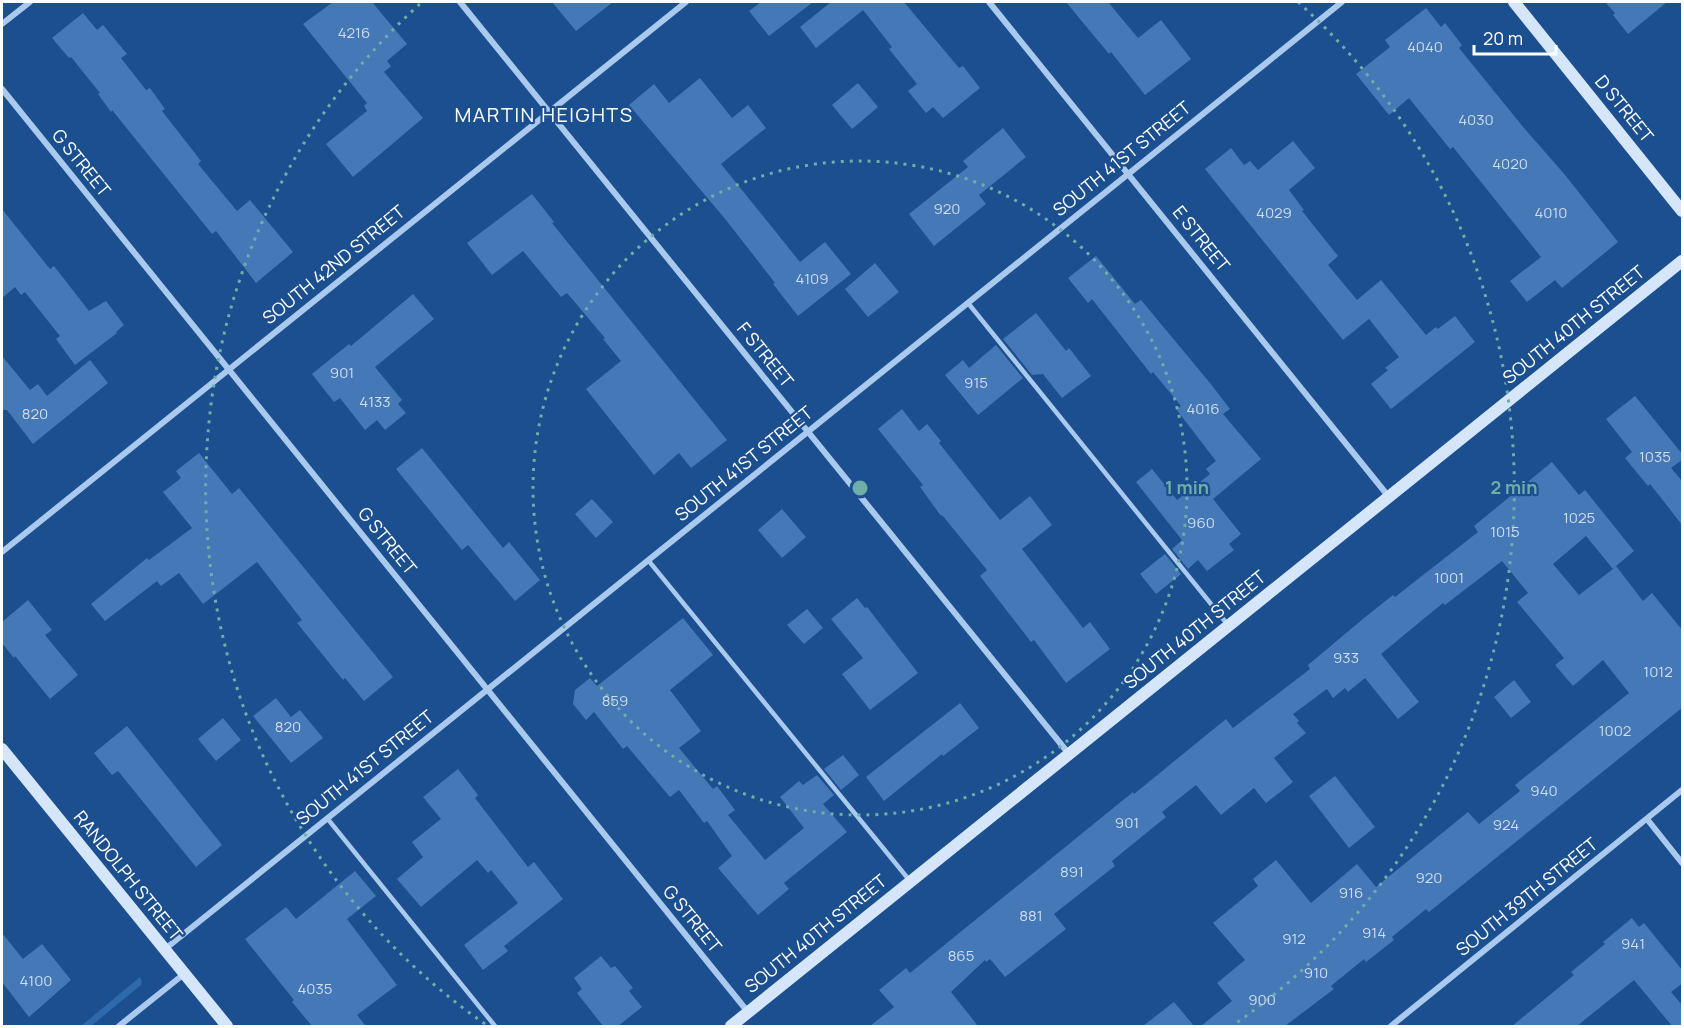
<svg xmlns="http://www.w3.org/2000/svg" width="1684" height="1028" viewBox="0 0 1684 1028" font-family="Manrope,sans-serif">
<rect width="100%" height="100%" fill="#1b4f8f"/>
<polygon fill="#2e69ad" points="140,977 142,982 141,985 91,1026 81,1026"/>
<g fill="#4478b7" fill-rule="evenodd">
<polygon points="333,2 372,2 407,44 387,61 391,66 384,72 423,118 353,177 326,144 367,111 364,106 367,103 303,24"/>
<polygon points="552,2 613,2 576,31"/>
<polygon points="761,2 813,2 769,36 749,11"/>
<polygon points="831,2 904,2 959,68 963,66 980,88 943,118 933,107 926,113 908,91 917,84 889,49 892,47 863,10 816,48 800,27"/>
<polygon points="1066,2 1108,2 1138,38 1161,20 1191,59 1145,95 1111,52 1109,54"/>
<polygon points="1605,2 1667,2 1628,34 1613,15 1615,13"/>
<polygon points="1426,8 1441,27 1445,23 1462,45 1459,48 1524,128 1566,176 1618,242 1562,288 1555,280 1527,302 1510,281 1541,257 1453,147 1450,149 1409,98 1389,115 1356,74 1390,47 1385,40"/>
<polygon points="83,13 97,30 103,25 127,54 121,58 146,90 150,88 165,109 162,111 201,161 198,164 237,211 250,200 293,252 256,283 216,231 212,234 112,110 111,112 98,94 100,93 71,57 69,58 52,38"/>
<polygon points="700,78 732,118 748,105 766,128 721,164 800,262 825,242 851,274 798,316 773,284 775,283 726,220 629,105 654,84 669,103"/>
<polygon points="858,83 878,107 852,129 832,105"/>
<polygon points="1003,128 1026,157 979,195 986,204 934,246 909,214 968,167 963,161"/>
<polygon points="1293,141 1315,168 1289,190 1304,210 1302,211 1338,256 1328,265 1357,300 1381,280 1426,335 1436,327 1438,329 1455,316 1475,342 1391,409 1371,384 1388,370 1385,368 1399,357 1369,319 1343,340 1205,169 1231,148 1244,165 1250,161 1258,170"/>
<polygon points="532,194 554,222 552,223 727,440 691,468 679,453 654,475 586,389 621,361 603,339 605,338 567,293 561,297 523,251 492,275 467,243"/>
<polygon points="2,209 50,269 54,266 89,311 106,301 124,325 116,332 117,333 75,365 56,339 60,336 25,292 21,295 15,287 2,298"/>
<polygon points="1096,256 1135,304 1141,300 1210,383 1230,409 1223,414 1261,459 1213,499 1241,534 1229,544 1234,550 1207,571 1198,560 1188,569 1172,549 1182,540 1136,482 1152,469 1177,500 1210,474 1206,469 1216,461 1176,409 1181,406 1153,372 1151,374 1092,299 1088,303 1068,278"/>
<polygon points="875,263 899,292 868,317 845,289"/>
<polygon points="413,294 434,319 375,367 402,400 398,404 406,413 385,430 377,420 365,430 340,398 334,402 312,374 349,344 351,346"/>
<polygon points="1036,313 1066,351 1069,348 1091,376 1062,398 1043,374 1032,375 1003,339"/>
<polygon points="996,345 1023,378 978,415 945,375 963,360 969,368"/>
<polygon points="2,356 30,390 38,384 47,396 90,360 108,383 33,444 7,410 2,410"/>
<polygon points="1635,396 1683,455 1683,459 1671,468 1683,482 1683,526 1650,484 1648,486 1625,458 1632,452 1606,419"/>
<polygon points="902,409 919,431 927,424 941,441 939,443 1000,520 1030,496 1052,525 1022,549 1083,628 1090,622 1110,649 1066,683 1034,640 1031,642 980,576 987,570 942,515 941,516 920,487 923,485 878,429"/>
<polygon points="422,448 503,548 509,542 540,580 515,601 468,545 462,550 396,469"/>
<polygon points="199,453 232,494 239,488 393,677 364,701 345,678 343,680 297,623 302,620 257,562 203,604 179,573 161,586 157,581 105,621 91,604 147,558 149,560 192,528 163,492 181,478 176,471"/>
<path d="M1552 462 1579 495 1585 490 1634 551 1615 567 1616 566 1643 601 1652 593 1683 631V707L1429 912 1426 909 1392 937 1394 940 1366 962 1364 959 1331 986 1334 989 1285 1026H1201L1232 1001 1217 983 1245 960 1213 923 1258 886 1253 879 1276 860 1311 903 1357 864 1376 887 1468 812 1479 824 1520 791 1515 785 1629 693 1603 660 1573 686 1555 665 1564 658 1517 602 1528 593 1502 561 1445 605 1443 603 1381 654 1419 702 1398 719 1365 678 1348 692 1345 688 1333 698 1327 689 1293 714 1299 721 1297 723 1306 733 1274 758 1293 782 1266 803 1254 788 1221 815 1196 785 1162 812 1166 817 1112 861 1115 866 1054 914 1066 929 1005 977 990 959 986 962 985 960 951 992 978 1026H870L894 1007 879 990 906 968 910 973 1133 792 1134 794 1226 719 1233 728 1310 669 1308 665 1364 618 1393 595 1395 597 1478 532 1474 526ZM1586 536 1613 569 1579 595 1553 564Z"/>
<polygon points="592,499 613,522 596,538 575,514"/>
<polygon points="782,509 806,537 782,558 758,530"/>
<polygon points="1165,554 1181,574 1156,594 1140,574"/>
<polygon points="857,598 865,608 867,607 918,673 870,710 842,674 863,658 831,619"/>
<polygon points="28,600 52,630 45,635 78,675 50,699 15,656 14,658 2,643 2,622"/>
<polygon points="807,609 823,628 804,644 787,625"/>
<polygon points="683,618 713,655 670,690 701,731 679,748 713,789 717,786 735,810 728,815 765,860 804,828 780,797 799,781 803,785 817,775 834,795 823,804 847,832 784,883 789,889 758,915 718,868 732,856 707,821 704,823 679,790 670,797 627,746 623,749 594,712 586,720 573,704 575,690 590,678 597,686"/>
<polygon points="1514,680 1531,702 1511,718 1494,697"/>
<polygon points="276,698 291,717 300,710 323,738 291,763 253,716"/>
<polygon points="960,703 979,728 943,756 942,754 884,801 866,777"/>
<polygon points="223,718 241,740 216,761 198,739"/>
<polygon points="127,726 222,845 196,867 118,771 112,775 94,753"/>
<polygon points="843,755 859,775 841,790 824,769"/>
<polygon points="458,769 478,795 475,798 528,867 534,862 563,899 504,946 508,951 483,970 464,945 518,903 491,870 488,873 477,860 421,907 397,879 423,857 412,842 441,819 423,797"/>
<polygon points="1335,776 1375,827 1349,848 1309,796"/>
<polygon points="355,871 376,896 347,919 397,985 357,1015 366,1026 312,1026 292,1002 294,1000 245,939 286,907 296,919"/>
<polygon points="1632,918 1639,927 1644,923 1683,971 1683,983 1671,992 1683,1006 1683,1026 1672,1026 1634,980 1577,1026 1512,1026 1574,975 1571,972 1605,944 1603,942"/>
<polygon points="2,933 23,959 42,944 71,980 29,1017 2,982"/>
<polygon points="601,956 611,968 615,966 633,988 629,991 642,1007 618,1026 603,1026 577,993 582,989 574,978"/>
<polygon points="1174,1002 1194,1026 1143,1026"/>
</g>
<g fill="none" stroke-linecap="round" stroke-linejoin="round">
<g stroke="#a9c9ee" stroke-width="4.5">
<polyline points="968,303 1228,625"/>
<polyline points="648,560 910,881"/>
<polyline points="327,818 495,1026"/>
</g>
<g stroke="#a9c9ee" stroke-width="6">
<polyline points="460,2 1069,754"/>
<polyline points="989,2 1389,497"/>
<polyline points="2,24 30,2"/>
<polyline points="2,89 748,1012"/>
<polyline points="2,552 686,2"/>
<polyline points="1647,819 1682,863"/>
<polyline points="165,949 1342,2"/>
<polyline points="119,1026 184,974"/>
<polyline points="1391,1026 1682,790"/>
</g>
<g stroke="#d6e6fa" stroke-width="12">
<polyline points="1514,2 1682,211"/>
<polyline points="2,749 227,1026"/>
<polyline points="731,1026 1682,261"/>
</g>
</g>
<g fill="none" stroke="#6fada8" stroke-width="3" stroke-dasharray="3 6">
<circle cx="860" cy="488" r="327"/>
<path d="M485 1024A654 654 0 0 1 422 2M1298 2A654 654 0 0 1 1235 1024"/>
</g>
<g text-anchor="middle" stroke-width="4.5" stroke-linejoin="round" paint-order="stroke">
<g font-size="15" fill="#d0dded">
<text x="354" y="38">4216</text>
<text x="1425" y="52">4040</text>
<text x="1476" y="125">4030</text>
<text x="1510" y="169">4020</text>
<text x="947" y="214">920</text>
<text x="1274" y="218">4029</text>
<text x="1551" y="218">4010</text>
<text x="812" y="284">4109</text>
<text x="342" y="378">901</text>
<text x="976" y="388">915</text>
<text x="375" y="407">4133</text>
<text x="1203" y="414">4016</text>
<text x="35" y="419">820</text>
<text x="1655" y="462">1035</text>
<text x="1579" y="523">1025</text>
<text x="1201" y="528">960</text>
<text x="1505" y="537">1015</text>
<text x="1449" y="583">1001</text>
<text x="1346" y="663">933</text>
<text x="1658" y="677">1012</text>
<text x="615" y="706">859</text>
<text x="288" y="732">820</text>
<text x="1615" y="736">1002</text>
<text x="1544" y="796">940</text>
<text x="1127" y="828">901</text>
<text x="1506" y="830">924</text>
<text x="1072" y="877">891</text>
<text x="1429" y="883">920</text>
<text x="1351" y="898">916</text>
<text x="1031" y="921">881</text>
<text x="1374" y="938">914</text>
<text x="1294" y="944">912</text>
<text x="1633" y="949">941</text>
<text x="961" y="961">865</text>
<text x="1316" y="978">910</text>
<text x="36" y="986">4100</text>
<text x="315" y="994">4035</text>
<text x="1262" y="1005">900</text>
</g>
<g font-size="18" fill="#fff" stroke="#1b4f8f">
<text transform="translate(1624 109) rotate(51)" y="6">D STREET</text>
<text transform="translate(1122 159) rotate(-39)" y="6">SOUTH 41ST STREET</text>
<text transform="translate(81 163) rotate(51)" y="6">G STREET</text>
<text transform="translate(1201 239) rotate(51)" y="6">E STREET</text>
<text transform="translate(334 265) rotate(-39)" y="6">SOUTH 42ND STREET</text>
<text transform="translate(1574 325) rotate(-39)" y="6">SOUTH 40TH STREET</text>
<text transform="translate(765 355) rotate(51)" y="6">F STREET</text>
<text transform="translate(744 464) rotate(-39)" y="6">SOUTH 41ST STREET</text>
<text transform="translate(387 541) rotate(51)" y="6">G STREET</text>
<text transform="translate(1195 630) rotate(-39)" y="6">SOUTH 40TH STREET</text>
<text transform="translate(365 768) rotate(-39)" y="6">SOUTH 41ST STREET</text>
<text transform="translate(128 876) rotate(51)" y="6">RANDOLPH STREET</text>
<text transform="translate(1527 897) rotate(-39)" y="6">SOUTH 39TH STREET</text>
<text transform="translate(692 919) rotate(51)" y="6">G STREET</text>
<text transform="translate(816 934) rotate(-39)" y="6">SOUTH 40TH STREET</text>
</g>
<g font-size="20" letter-spacing="1.5" fill="#fff" stroke="#1b4f8f">
<text x="544" y="122">MARTIN HEIGHTS</text>
</g>
</g>
<circle cx="860" cy="488" r="9" fill="#6fada8" stroke="#1b4f8f" stroke-width="3"/>
<g font-size="18" text-anchor="middle" font-weight="bold" fill="#6fada8" stroke="#1b4f8f" stroke-width="4.5" stroke-linejoin="round" paint-order="stroke">
<text x="1187" y="494">1 min</text>
<text x="1514" y="494">2 min</text>
</g>
<rect width="1684" height="1028" fill="none" stroke="#ffffff" stroke-width="6"/>
<path d="M1474 45v9h82v-9" fill="none" stroke="#ffffff" stroke-width="3"/>
<text x="1483" y="45" font-size="18" fill="#ffffff" stroke="#1b4f8f" stroke-width="4.5" paint-order="stroke">20 m</text>
</svg>
